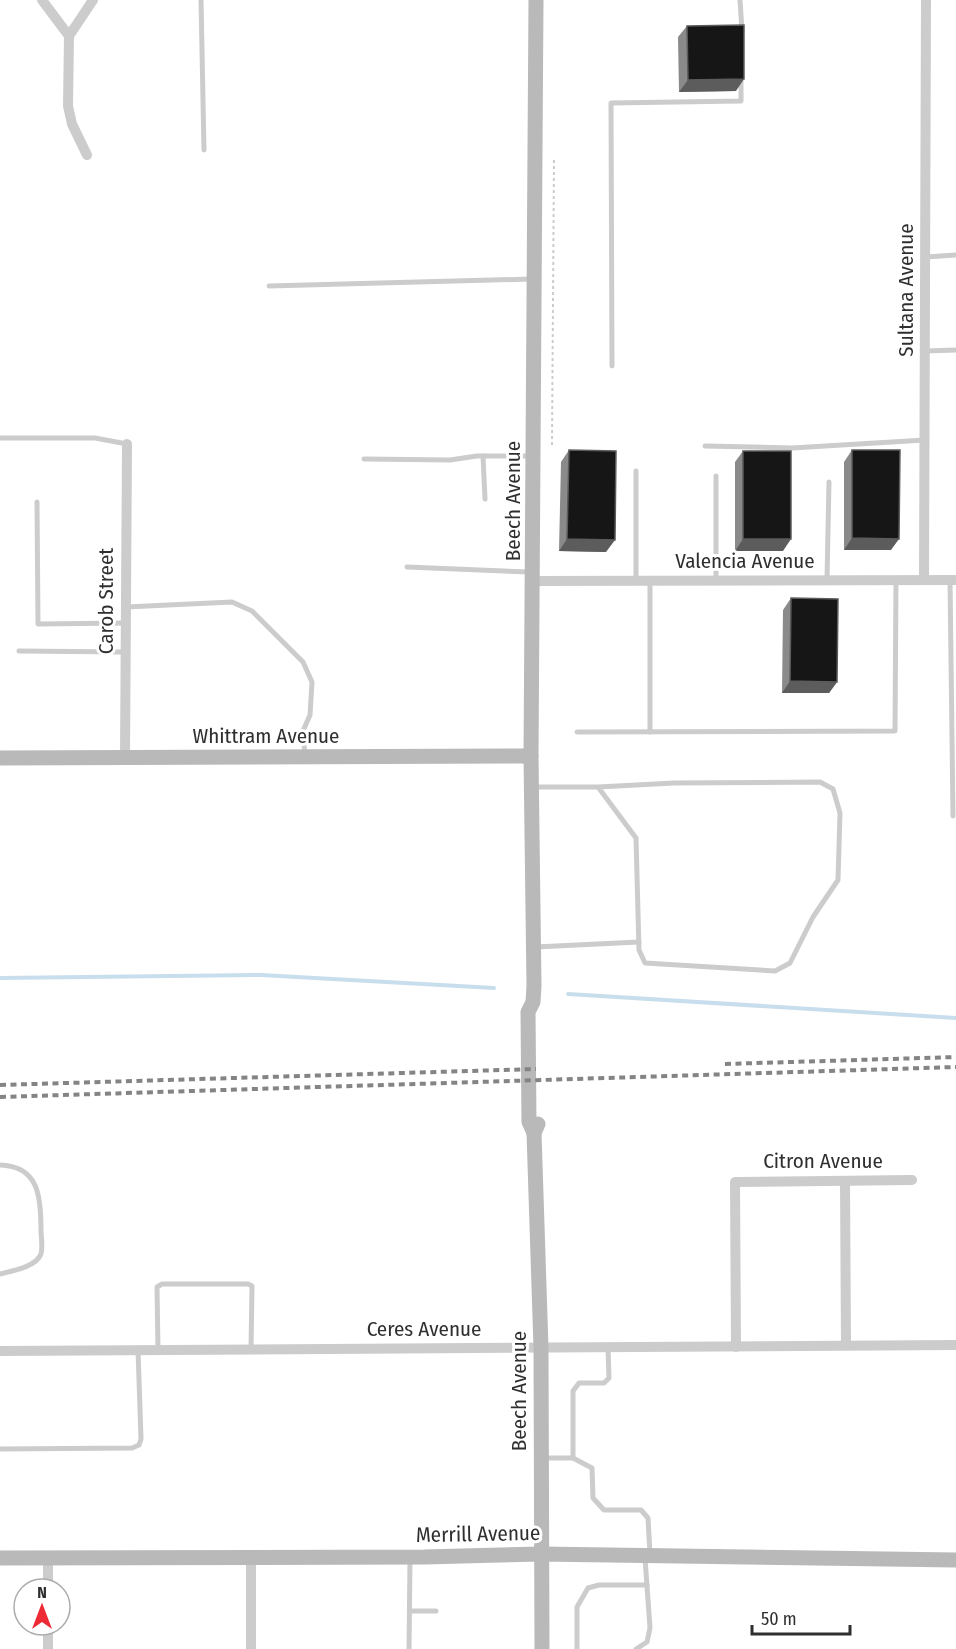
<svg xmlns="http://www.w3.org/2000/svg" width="956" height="1649" viewBox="0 0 956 1649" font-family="'Fira Sans Condensed',sans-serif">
<rect width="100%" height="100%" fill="#fff"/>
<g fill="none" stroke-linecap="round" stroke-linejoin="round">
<g stroke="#c8deed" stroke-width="4">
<polyline points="0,978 261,975 494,988"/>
<polyline points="568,994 956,1018"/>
</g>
<polyline stroke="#ccc" stroke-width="2" stroke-dasharray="3 3" stroke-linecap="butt" points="552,445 554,157"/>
<g stroke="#ccc" stroke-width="5">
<polyline points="201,0 204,150"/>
<polyline points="740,0 742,31"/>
<polyline points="926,257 956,255"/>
<polyline points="269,286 532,279"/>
<polyline points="925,351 956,350"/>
<polyline points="612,366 611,103 741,101 741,77"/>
<polyline points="0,438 95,438 127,444"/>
<polyline points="705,446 792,448 925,440"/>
<polyline points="483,456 485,499"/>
<polyline points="364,459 450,460 477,456 532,456"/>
<polyline points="716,476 716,580"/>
<polyline points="37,502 38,624 125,623"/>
<polyline points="407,567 529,572"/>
<polyline points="827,580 829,482"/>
<polyline points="950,580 953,816"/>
<polyline points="636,581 636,471"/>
<polyline points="650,581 650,732"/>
<polyline points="126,607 232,602 252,611 303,662 312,682 310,715 303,731 305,756"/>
<polyline points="19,651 125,652"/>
<polyline points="577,732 895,731 896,580"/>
<polyline points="533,787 598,787 636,838 639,950 645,963 775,971 790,963 813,917 838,880 840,813 833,789 820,782 674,783 598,787"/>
<polyline points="535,947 639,942"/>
<path d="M0 1165C39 1166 41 1197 41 1230 41 1237 43 1247 41 1254 36 1267 12 1271 0 1274"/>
<polyline points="158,1350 157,1287 162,1284 248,1284 252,1286 251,1350"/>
<polyline points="0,1449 132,1448 139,1445 141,1439 138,1350"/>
<polyline points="542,1458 573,1458 592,1468 593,1498 604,1510 641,1510 648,1518 650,1554"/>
<polyline points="573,1458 573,1391 579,1383 604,1383 609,1378 608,1348"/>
<polyline points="410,1611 436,1611"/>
<polyline points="409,1649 410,1559"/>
<polyline points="577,1649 577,1607 588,1588 599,1585 647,1585"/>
<polyline points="636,1649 647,1642 650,1628 645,1558"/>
</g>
<g stroke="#ccc" stroke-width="10">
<polyline points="42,0 69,36"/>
<polyline points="87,155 72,124 68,106 69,36 93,0"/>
<polyline points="924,580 926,0"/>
<polyline points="534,581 956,580"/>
<polyline points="125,757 127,444"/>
<polyline points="845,1181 846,1345"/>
<polyline points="736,1347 735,1182 912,1180"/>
<polyline points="0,1351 956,1345"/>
<polyline points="48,1558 48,1589"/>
<polyline points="48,1625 48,1649"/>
<polyline points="251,1649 251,1557"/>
</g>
<g stroke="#b9b9b9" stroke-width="15">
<polyline points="0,758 531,756"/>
<polyline points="538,1124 534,1133 541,1348 542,1649"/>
<polyline points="534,1133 529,1122 528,1012 533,1002 534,986 531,756 536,0"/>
<polyline points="0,1558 424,1557 541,1554 956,1560"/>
</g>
<g stroke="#848484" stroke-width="4" stroke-dasharray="6 4.5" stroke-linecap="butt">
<polyline points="725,1064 956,1057"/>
<polyline points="0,1085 536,1069"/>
<polyline points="0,1097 956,1067"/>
</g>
</g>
<g fill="#8a8a8a">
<polygon points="687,26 736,91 679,92 678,37"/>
<polygon points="569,450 606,552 559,551 561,462"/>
<polygon points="852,450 891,550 844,550 844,462"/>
<polygon points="743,451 783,551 735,551 735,462"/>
<polygon points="791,598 837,682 829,693 782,693 783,610"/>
</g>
<g fill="#5c5c5c">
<polygon points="744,79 736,91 679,92 688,80"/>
<polygon points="852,538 899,539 891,550 844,550"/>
<polygon points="567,539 615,540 606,552 559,551"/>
<polygon points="743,539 791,539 783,551 735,551"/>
<polygon points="790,681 837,682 829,693 782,693"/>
</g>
<g fill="#161616" stroke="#5c5c5c" stroke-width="1.5">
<polygon points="744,25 744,79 688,80 687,26"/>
<polygon points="569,450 616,451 615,540 567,539"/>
<polygon points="852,450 900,450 899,539 852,538"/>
<rect x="743" y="451" width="48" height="88"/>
<polygon points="791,598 838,599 837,682 790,681"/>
</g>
<g text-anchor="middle" stroke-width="6" stroke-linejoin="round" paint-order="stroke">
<g font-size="21" fill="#2f2f2f" stroke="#fff">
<text transform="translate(906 290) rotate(-90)" y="7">Sultana Avenue</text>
<text transform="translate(513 501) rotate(-90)" y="7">Beech Avenue</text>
<text x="745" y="568">Valencia Avenue</text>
<text transform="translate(106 601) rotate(-90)" y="7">Carob Street</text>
<text x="266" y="743">Whittram Avenue</text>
<text x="823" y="1168">Citron Avenue</text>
<text x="424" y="1336">Ceres Avenue</text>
<text transform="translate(519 1391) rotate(-90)" y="7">Beech Avenue</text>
<text transform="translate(478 1534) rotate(-1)" y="7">Merrill Avenue</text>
</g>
</g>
<g transform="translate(42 1607)"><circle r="28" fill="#ffffff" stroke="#acacac" stroke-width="1.5"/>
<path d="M0-4.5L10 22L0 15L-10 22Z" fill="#ec2b37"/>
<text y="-9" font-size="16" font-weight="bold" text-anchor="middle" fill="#2f2f2f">N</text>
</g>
<path d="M752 1625v9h98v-9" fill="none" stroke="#2f2f2f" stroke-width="3"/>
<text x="761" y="1625" font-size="18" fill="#2f2f2f" stroke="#ffffff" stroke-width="4.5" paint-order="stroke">50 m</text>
</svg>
